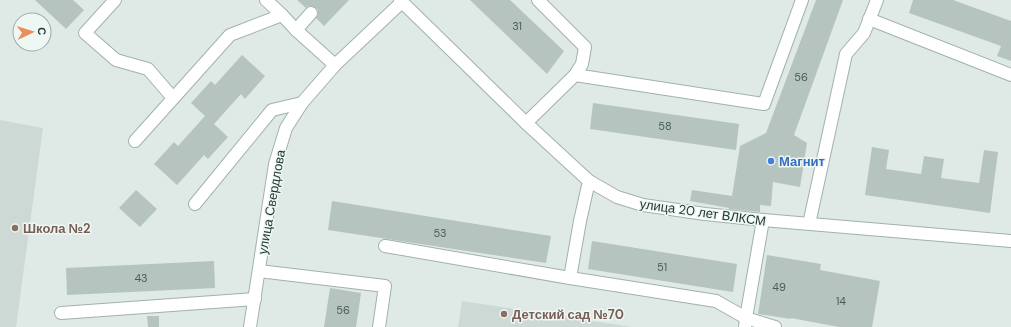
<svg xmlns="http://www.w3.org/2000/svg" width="1011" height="327" viewBox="0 0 1011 327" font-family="'DM Sans',sans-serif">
<rect width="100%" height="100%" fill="#dfeae6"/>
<g fill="#cdd9d5">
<polygon points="0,120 43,128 16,327 0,327"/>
<polygon points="462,301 632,327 458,327"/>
</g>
<g fill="#b5c4bf">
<polygon points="35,0 73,0 84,10 66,29"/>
<polygon points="297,0 349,0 324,26 316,18 318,14 318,10 316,8 312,6 308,6 306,8"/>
<polygon points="470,0 510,0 564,51 547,74"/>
<polygon points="816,0 843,0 794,135 807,143 800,187 773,182 771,206 760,205 760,212 729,209 729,208 690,201 692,190 732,196 740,146 766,133"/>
<polygon points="913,0 953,0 1011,21 1011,61 997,56 1001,46 909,13"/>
<polygon points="242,55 265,76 245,99 241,94 214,124 228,137 208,159 204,155 177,185 154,164 174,142 178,146 205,116 191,103 211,81 215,85"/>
<polygon points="593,103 739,124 736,150 590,129"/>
<polygon points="872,147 889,150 886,169 921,174 924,156 944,159 941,178 979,183 984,150 998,152 990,213 865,195"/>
<polygon points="136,190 157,209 140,227 119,208"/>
<polygon points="332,201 551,236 546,263 328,230"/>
<polygon points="592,241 737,264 733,292 588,269"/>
<polygon points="767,255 821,264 820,270 880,281 872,327 839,327 791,318 791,319 758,314"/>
<polygon points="214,261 215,288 67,295 66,268"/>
<polygon points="330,288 361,293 356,327 324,327"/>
<polygon points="147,316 159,316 159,327 148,327"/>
</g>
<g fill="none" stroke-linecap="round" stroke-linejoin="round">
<g stroke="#a2b1ad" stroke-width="14">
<g id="minor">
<polyline points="115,0 85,33 116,60 148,69 173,98"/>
<polyline points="266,0 282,15 296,30 335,65"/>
<polyline points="400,0 526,123 589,181 617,197 643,205 705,214 763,220 1011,241"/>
<polyline points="538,0 585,47 582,64 575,75"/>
<polyline points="869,19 1011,75"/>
<polyline points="296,30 311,13"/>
<polyline points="526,123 575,75 764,104 802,0"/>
<polyline points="135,141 230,35 282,15"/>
<polyline points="195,204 272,110 302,103"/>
<polyline points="763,220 746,318 775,327"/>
<polyline points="809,224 846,54 864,33 877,0"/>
<polyline points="385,246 570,278 716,301 746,318 745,327"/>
<polyline points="259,271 385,286 379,327"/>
<polyline points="570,278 580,221 589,181"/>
<polyline points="61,313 255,299"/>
<polyline points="250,327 275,164 286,128 302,103 335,65 402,2"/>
</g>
</g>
<use href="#minor" stroke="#fff" stroke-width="12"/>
</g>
<circle fill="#3f7fe0" stroke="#eff7f4" stroke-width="1.5" cx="771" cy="161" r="4"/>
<g fill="#8d6e63" stroke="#eff7f4" stroke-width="1.5">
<circle cx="15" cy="228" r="4"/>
<circle cx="504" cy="314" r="4"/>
</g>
<g text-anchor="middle" stroke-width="3" stroke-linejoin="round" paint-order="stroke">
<g font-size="11" fill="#465c58">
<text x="517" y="30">31</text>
<text x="801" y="81">56</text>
<text x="665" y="130">58</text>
<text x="440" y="237">53</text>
<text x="662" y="271">51</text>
<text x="141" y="282">43</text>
<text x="779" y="291">49</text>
<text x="841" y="305">14</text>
<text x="343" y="314">56</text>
</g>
<g font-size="13" font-weight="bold" fill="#366cbe" stroke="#eff7f4" text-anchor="start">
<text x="779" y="166">Магнит</text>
</g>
<g font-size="13" fill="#213935" stroke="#eff7f4">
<text transform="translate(271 202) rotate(-80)" y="5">улица Свердлова</text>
<text transform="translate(703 212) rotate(8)" y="5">улица 20 лет ВЛКСМ</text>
</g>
<g font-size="13" font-weight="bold" fill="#785e54" stroke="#eff7f4" text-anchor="start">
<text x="23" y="233">Школа №2</text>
<text x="512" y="319">Детский сад №70</text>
</g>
</g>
<g transform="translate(32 32) rotate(86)"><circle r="19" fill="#eff7f4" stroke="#9daba8"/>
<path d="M0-3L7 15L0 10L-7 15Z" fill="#eb8e5c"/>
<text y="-6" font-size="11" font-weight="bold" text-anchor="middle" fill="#213935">С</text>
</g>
</svg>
